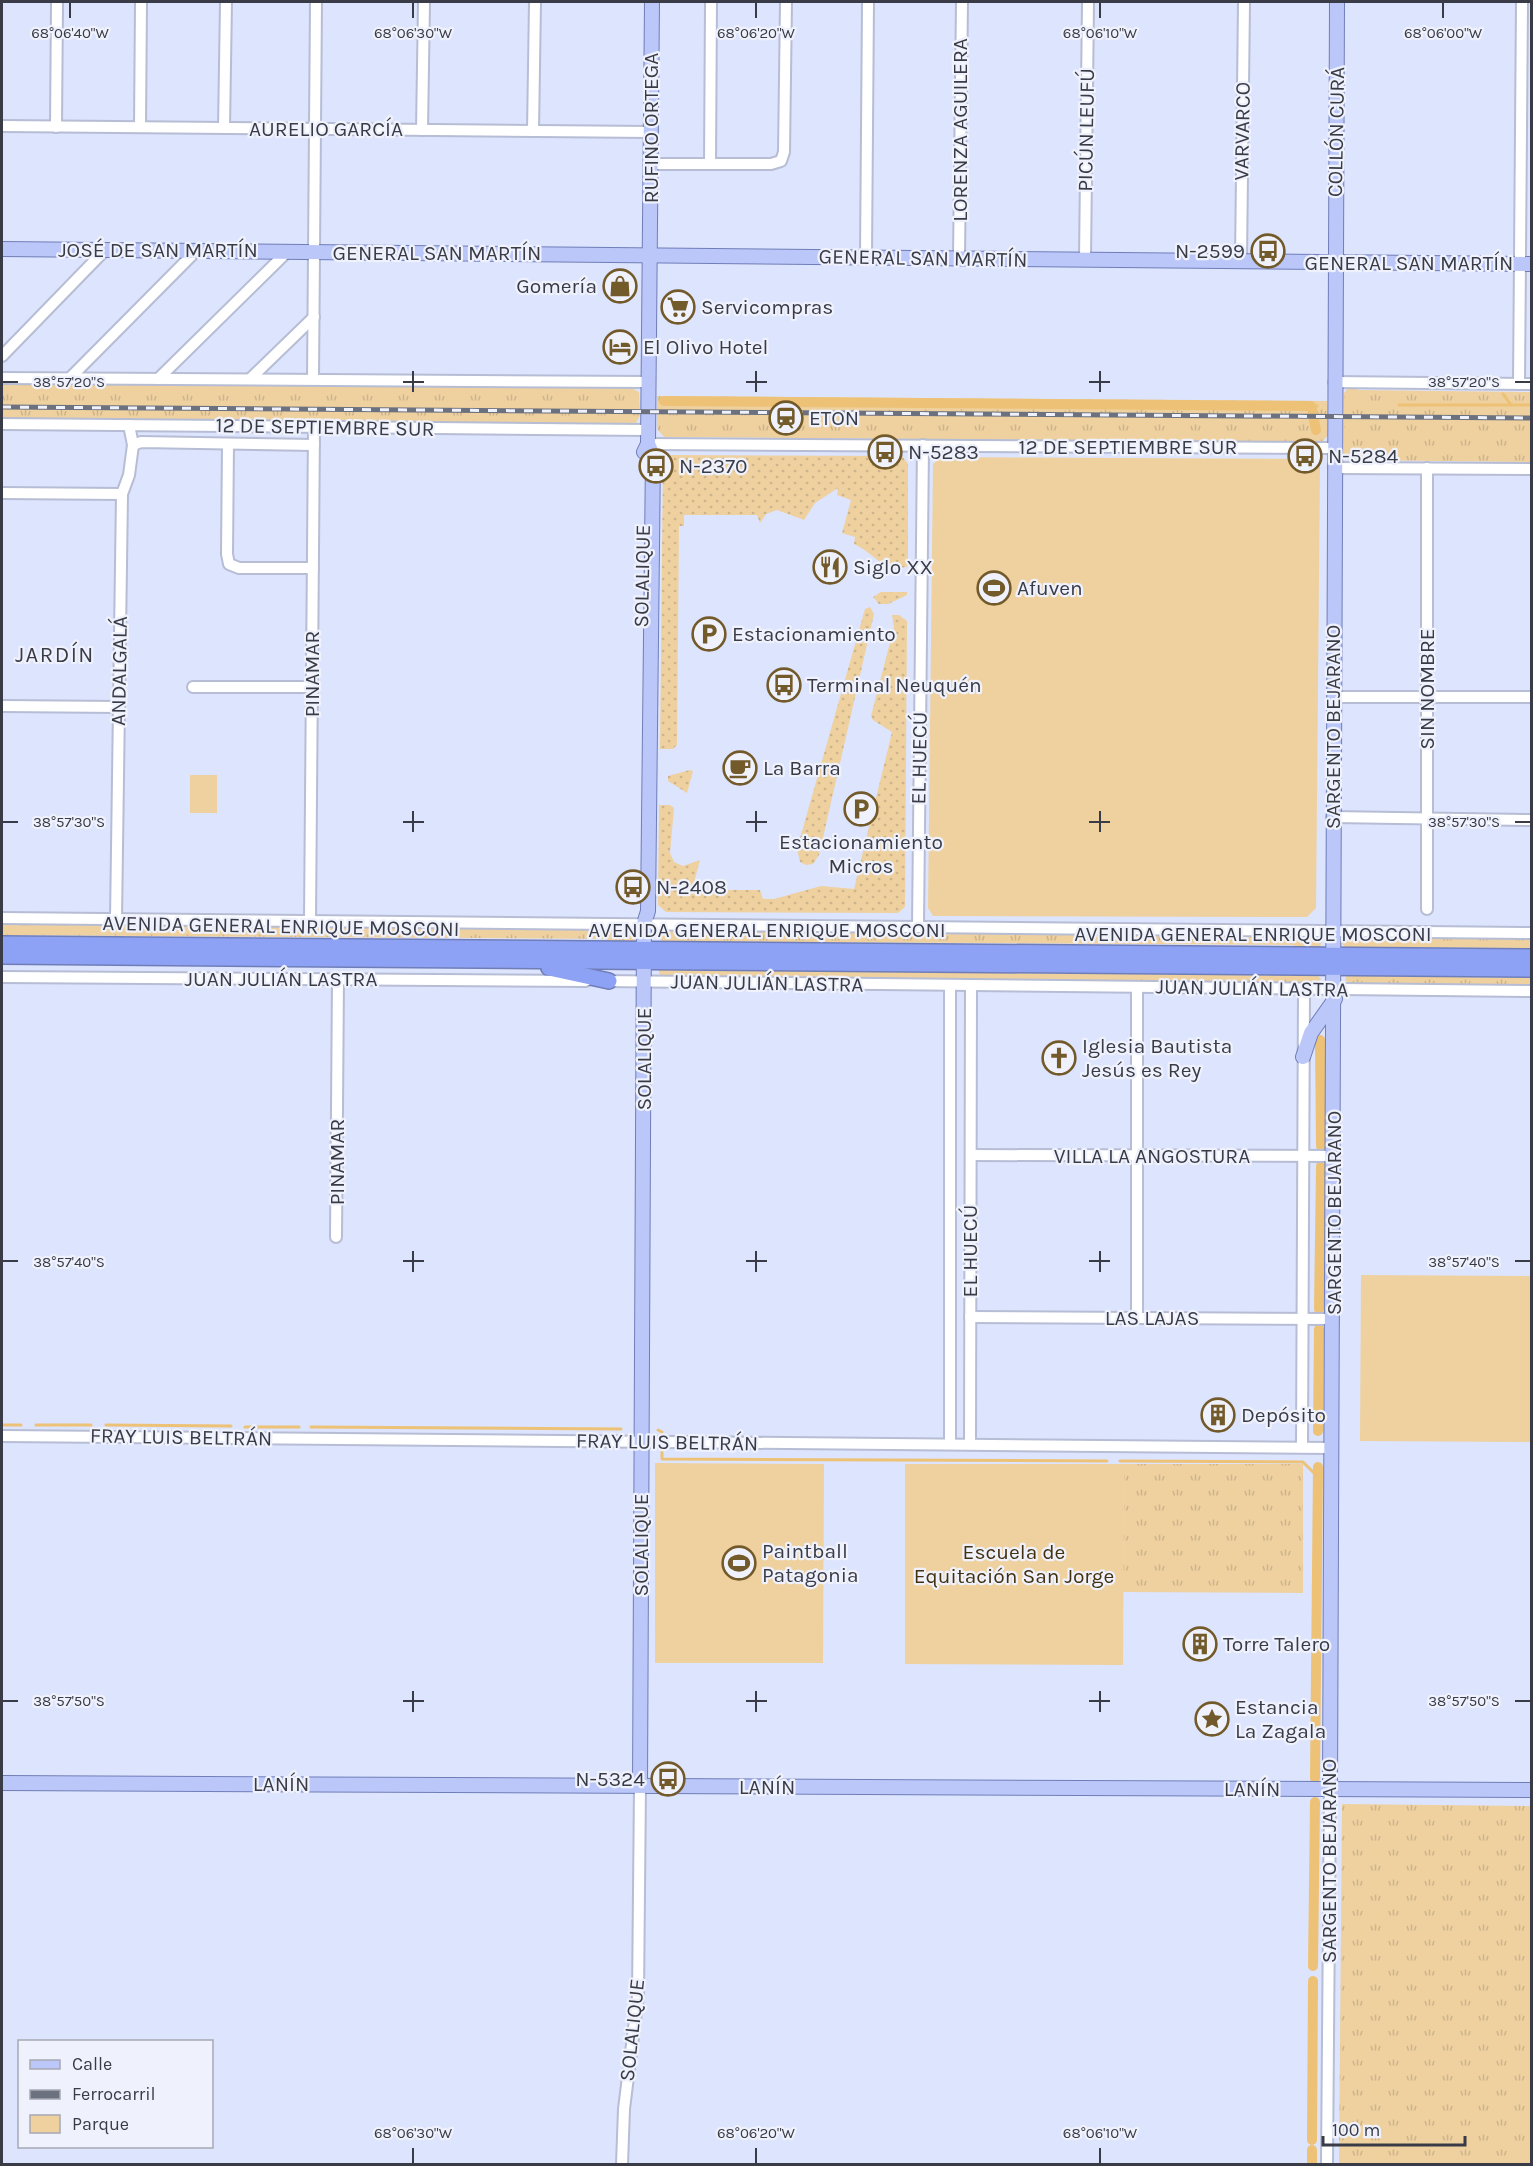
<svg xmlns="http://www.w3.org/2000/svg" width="1533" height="2166" viewBox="0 0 1533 2166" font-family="Karla,sans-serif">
<defs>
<pattern id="grass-tufts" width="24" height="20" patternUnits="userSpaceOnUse" patternTransform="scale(1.5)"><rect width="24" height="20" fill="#eed19f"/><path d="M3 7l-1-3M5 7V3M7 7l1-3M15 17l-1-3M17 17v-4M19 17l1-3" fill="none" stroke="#cdb48a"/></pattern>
<pattern id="garden-dots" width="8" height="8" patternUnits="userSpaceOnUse" patternTransform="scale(1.5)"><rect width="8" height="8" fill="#eed19f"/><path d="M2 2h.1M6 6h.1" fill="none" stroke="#cdb48a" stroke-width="1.8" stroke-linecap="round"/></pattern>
</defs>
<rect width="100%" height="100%" fill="#dde4fd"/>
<g fill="url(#grass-tufts)">
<polygon points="2,384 630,387 639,392 640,415 635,425 2,421"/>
<polygon points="1355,386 1358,390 1531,392 1531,462 1347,460 1344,454 1344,393 1349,387"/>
<polygon points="657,396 1327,401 1328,435 1323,441 1317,442 664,437 657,429"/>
<polygon points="2,923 630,928 637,931 638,939 635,943 612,944 606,939 2,935"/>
<polygon points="659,929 1316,935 1322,942 1319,949 1297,950 1293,945 663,941 656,937"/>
<polygon points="1343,936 1531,937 1532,948 1345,947 1339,941"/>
<polygon points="686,966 690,970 1318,976 1321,979 1317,983 663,978 659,973 659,969"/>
<polygon points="1367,972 1371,976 1531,978 1532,986 1350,984 1345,980 1347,974"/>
<polygon points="1124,1464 1303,1464 1303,1593 1123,1592"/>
<polygon points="1342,1804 1531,1806 1531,2164 1339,2164"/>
</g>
<g fill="#eed19f">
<polygon points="941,457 1311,459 1320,467 1316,908 1307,917 933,916 928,908 933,464"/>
<rect x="190" y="775" width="27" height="38"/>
<polygon points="1361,1275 1531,1276 1531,1442 1360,1441"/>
<polygon points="655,1463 824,1464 823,1663 655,1663"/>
<polygon points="905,1464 1124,1464 1123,1665 905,1664"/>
</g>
<g fill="url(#garden-dots)">
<path d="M671 455 902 456 908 464V566C885 575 873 552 854 544L855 537 842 533 851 500 837 495 838 488 815 503 804 520 777 510 766 514 760 523 757 515H684V526H679L677 745 673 749H660L663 462Z"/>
<polygon points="881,592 907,592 907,595 888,604 879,604 873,597"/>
<polygon points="870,607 874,614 819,855 813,864 806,865 800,862 797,849 865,609"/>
<polygon points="892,615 899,615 907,621 905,907 898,913 666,912 658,905 659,805 670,805 674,808 670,853 674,862 683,866 700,860 692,890 760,890 763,899 774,899 821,886 854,889 892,732 873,720 871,716 894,627"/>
<polygon points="690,770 693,771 687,793 668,781 668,776"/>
</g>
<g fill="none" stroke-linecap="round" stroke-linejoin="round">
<g stroke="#edc276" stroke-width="3">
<polyline points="1503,394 1511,405"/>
<polyline points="1399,405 1532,405"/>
<polyline points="1311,406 1317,406"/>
<polyline points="2,1425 21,1425"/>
<polyline points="36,1425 91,1425"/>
<polyline points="106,1425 231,1426"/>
<polyline points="245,1427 299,1427"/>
<polyline points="311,1427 621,1429"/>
<polyline points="658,1430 662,1432"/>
<polyline points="662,1449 662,1459 1107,1461"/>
<polyline points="1120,1461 1303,1462 1318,1477"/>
</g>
<g stroke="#edc276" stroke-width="10">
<polyline points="664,401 1311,406 1313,413"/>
<polyline points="1314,420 1316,430"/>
<polyline points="1320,1040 1321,1146"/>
<polyline points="1319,1309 1321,1166"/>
<polyline points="1318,1431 1319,1329"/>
<polyline points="1315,1778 1318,1467"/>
<polyline points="1313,1966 1315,1802"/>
<polyline points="1312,2140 1313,1981"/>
<polyline points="1312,2164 1312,2150"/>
</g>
<g stroke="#b6bdd4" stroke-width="14">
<g id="minor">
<polyline points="2,126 651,132"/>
<polyline points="56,127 57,2"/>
<polyline points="140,127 141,2"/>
<polyline points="224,128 226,2"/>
<polyline points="422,130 424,2"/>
<polyline points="533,131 535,2"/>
<polyline points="651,164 771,164 781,161 784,152 786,2"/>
<polyline points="710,164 711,2"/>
<polyline points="866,257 868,2"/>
<polyline points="959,258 962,2"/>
<polyline points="1085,259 1088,2"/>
<polyline points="1241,261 1244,2"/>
<polyline points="2,356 105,250"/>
<polyline points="2,378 649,382"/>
<polyline points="70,378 196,251"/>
<polyline points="158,379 288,251"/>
<polyline points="250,379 314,317"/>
<polyline points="313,379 316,2"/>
<polyline points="1334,382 1532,384"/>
<polyline points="1519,384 1522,2"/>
<polyline points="2,424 648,430"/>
<polyline points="228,444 227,554 229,564 239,568 313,568"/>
<polyline points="648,444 1334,448"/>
<polyline points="133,445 141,442 314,445"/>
<polyline points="1334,468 1532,469"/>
<polyline points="1427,468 1427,909"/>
<polyline points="2,493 122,494"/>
<polyline points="193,687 312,687"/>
<polyline points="1333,697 1532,697"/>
<polyline points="2,706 119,707"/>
<polyline points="1332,817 1532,820"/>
<polyline points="2,918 1532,933"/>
<polyline points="116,919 122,494 129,475 133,445 129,425"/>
<polyline points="310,921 314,427"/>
<polyline points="918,926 923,445"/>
<polyline points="2,977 586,981"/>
<polyline points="602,981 1532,991"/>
<polyline points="950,985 950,1444"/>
<polyline points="1137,987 1137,1318"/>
<polyline points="971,1155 1334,1156"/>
<polyline points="336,1237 338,979"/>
<polyline points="970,1317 1333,1319"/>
<polyline points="2,1436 1332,1448"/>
<polyline points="970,1444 971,985"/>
<polyline points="1302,1447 1304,989"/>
<polyline points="622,2164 624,2109 638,1996 640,1786"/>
<polyline points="1327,2164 1330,1789"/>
</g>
</g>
<g stroke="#707eb8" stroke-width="16">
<g id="major">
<polyline points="2,249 1532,264"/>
<polyline points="644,452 648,444 652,2"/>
<polyline points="1303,1057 1311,1033 1335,999"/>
<polyline points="2,1783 1532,1790"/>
<polyline points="640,1786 644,924 648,911 653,455 648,444"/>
<polyline points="1330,1789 1337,2"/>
</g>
</g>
<g stroke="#707eb8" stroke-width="18">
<g id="highway">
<polyline points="2,944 1532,957"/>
<polyline points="2,956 1532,969"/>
<polyline points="549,968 609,981"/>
</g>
</g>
<use href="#minor" stroke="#fff" stroke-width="10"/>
<use href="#major" stroke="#bbc7f9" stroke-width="14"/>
<use href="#highway" stroke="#8da1f5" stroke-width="15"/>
<g stroke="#6c717f" stroke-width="5">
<polyline id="rail" points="2,407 1532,418"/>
</g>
<use href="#rail" stroke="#eff2fc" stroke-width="3" stroke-dasharray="9" stroke-linecap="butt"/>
</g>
<path fill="none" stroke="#393c46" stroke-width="2" d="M70 3V18M413 3V18M756 3V18M1100 3V18M1443 3V18M413 371V392M756 371V392M1100 371V392M3 382H18M403 382H424M746 382H767M1089 382H1110M1515 382H1530M413 811V832M756 811V832M1100 811V832M3 822H18M403 822H424M746 822H767M1089 822H1110M1515 822H1530M413 1251V1272M756 1251V1272M1100 1251V1272M3 1261H18M403 1261H424M746 1261H767M1089 1261H1110M1515 1261H1530M413 1691V1712M756 1691V1712M1100 1691V1712M3 1701H18M403 1701H424M746 1701H767M1089 1701H1110M1515 1701H1530M413 2148V2163M756 2148V2163M1100 2148V2163"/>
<defs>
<g id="bus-ring" transform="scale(1.725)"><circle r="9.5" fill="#eff2fc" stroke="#735a2b" stroke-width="1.5"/><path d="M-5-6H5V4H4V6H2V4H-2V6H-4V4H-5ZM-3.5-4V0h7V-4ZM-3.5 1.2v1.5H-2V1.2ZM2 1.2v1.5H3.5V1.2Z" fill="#735a2b"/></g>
<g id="shop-ring" transform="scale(1.725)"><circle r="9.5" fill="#eff2fc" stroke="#735a2b" stroke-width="1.5"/><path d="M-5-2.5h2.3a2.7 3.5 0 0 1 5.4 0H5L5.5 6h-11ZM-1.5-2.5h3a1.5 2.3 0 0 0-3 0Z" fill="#735a2b"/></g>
<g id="supermarket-ring" transform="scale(1.725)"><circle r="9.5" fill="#eff2fc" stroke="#735a2b" stroke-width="1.5"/><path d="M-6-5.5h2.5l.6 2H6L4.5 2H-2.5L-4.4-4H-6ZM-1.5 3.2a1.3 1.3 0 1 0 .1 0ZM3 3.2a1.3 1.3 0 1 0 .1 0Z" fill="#735a2b"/></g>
<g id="hotel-ring" transform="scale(1.725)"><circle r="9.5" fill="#eff2fc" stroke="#735a2b" stroke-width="1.5"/><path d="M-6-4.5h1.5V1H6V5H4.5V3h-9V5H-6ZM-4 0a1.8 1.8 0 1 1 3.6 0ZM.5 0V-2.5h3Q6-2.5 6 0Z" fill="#735a2b"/></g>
<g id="station-ring" transform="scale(1.725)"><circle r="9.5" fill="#eff2fc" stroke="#735a2b" stroke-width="1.5"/><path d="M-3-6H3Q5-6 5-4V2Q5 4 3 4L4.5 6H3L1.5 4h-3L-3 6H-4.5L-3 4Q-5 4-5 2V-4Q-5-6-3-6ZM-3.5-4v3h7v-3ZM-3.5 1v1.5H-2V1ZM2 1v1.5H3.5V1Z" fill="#735a2b"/></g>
<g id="restaurant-ring" transform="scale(1.725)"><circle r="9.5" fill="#eff2fc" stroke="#735a2b" stroke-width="1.5"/><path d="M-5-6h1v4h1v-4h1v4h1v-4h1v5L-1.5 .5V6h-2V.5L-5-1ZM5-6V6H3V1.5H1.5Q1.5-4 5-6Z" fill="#735a2b"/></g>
<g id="stadium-ring" transform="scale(1.725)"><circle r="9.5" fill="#eff2fc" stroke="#735a2b" stroke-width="1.5"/><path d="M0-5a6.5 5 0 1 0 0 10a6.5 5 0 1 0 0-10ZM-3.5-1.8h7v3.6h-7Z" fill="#735a2b"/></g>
<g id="parking-ring" transform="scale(1.725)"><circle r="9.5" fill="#eff2fc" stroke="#735a2b" stroke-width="1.5"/><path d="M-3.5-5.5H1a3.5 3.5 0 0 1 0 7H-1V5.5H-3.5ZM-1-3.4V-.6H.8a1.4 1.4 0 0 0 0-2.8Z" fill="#735a2b"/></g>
<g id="cafe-ring" transform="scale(1.725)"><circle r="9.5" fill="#eff2fc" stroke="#735a2b" stroke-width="1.5"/><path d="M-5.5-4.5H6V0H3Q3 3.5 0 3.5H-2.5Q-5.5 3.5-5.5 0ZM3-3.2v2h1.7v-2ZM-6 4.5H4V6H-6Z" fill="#735a2b"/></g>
<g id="church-ring" transform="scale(1.725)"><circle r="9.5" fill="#eff2fc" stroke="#735a2b" stroke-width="1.5"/><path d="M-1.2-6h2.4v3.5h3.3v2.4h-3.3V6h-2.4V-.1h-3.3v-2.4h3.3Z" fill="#735a2b"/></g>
<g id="building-ring" transform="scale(1.725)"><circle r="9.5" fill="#eff2fc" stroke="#735a2b" stroke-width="1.5"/><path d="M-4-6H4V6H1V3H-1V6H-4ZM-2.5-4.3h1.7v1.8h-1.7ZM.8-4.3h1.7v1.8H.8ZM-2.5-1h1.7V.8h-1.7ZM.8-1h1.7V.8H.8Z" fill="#735a2b"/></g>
<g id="sight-ring" transform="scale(1.725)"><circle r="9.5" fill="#eff2fc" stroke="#735a2b" stroke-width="1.5"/><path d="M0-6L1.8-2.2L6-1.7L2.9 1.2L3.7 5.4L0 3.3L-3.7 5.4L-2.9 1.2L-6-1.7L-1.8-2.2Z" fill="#735a2b"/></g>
</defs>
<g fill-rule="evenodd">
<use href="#bus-ring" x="1268" y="251"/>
<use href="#shop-ring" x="620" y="286"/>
<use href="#supermarket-ring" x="678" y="307"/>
<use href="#hotel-ring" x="620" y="347"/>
<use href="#station-ring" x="786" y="418"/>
<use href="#bus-ring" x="885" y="452"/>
<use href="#bus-ring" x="1305" y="456"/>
<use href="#bus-ring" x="656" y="466"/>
<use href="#restaurant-ring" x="830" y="567"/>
<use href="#stadium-ring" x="994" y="588"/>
<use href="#parking-ring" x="709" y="634"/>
<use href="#bus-ring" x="784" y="685"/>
<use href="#cafe-ring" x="740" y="768"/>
<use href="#parking-ring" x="861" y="809"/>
<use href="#bus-ring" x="633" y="887"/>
<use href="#church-ring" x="1059" y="1058"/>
<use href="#building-ring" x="1218" y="1415"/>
<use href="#stadium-ring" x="739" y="1563"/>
<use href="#building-ring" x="1200" y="1644"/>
<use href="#sight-ring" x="1212" y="1719"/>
<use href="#bus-ring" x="668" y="1779"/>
</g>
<g text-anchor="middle" stroke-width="4.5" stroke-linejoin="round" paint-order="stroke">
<g font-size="21" fill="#393c46" stroke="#eff2fc">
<text transform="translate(651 128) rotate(-90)" y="7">RUFINO ORTEGA</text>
<text x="326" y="136">AURELIO GARCÍA</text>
<text transform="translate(960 130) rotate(-90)" y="7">LORENZA AGUILERA</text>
<text transform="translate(1086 130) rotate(-89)" y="7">PICÚN LEUFÚ</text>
<text transform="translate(1242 131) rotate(-89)" y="7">VARVARCO</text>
<text transform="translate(1336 132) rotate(-89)" y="7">COLLÓN CURÁ</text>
<text x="158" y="257">JOSÉ DE SAN MARTÍN</text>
<text x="437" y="260">GENERAL SAN MARTÍN</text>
<text transform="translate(923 258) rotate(1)" y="7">GENERAL SAN MARTÍN</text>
<text x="1409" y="270">GENERAL SAN MARTÍN</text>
<text transform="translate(325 427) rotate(1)" y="7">12 DE SEPTIEMBRE SUR</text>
<text x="1128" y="454">12 DE SEPTIEMBRE SUR</text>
<text transform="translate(642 576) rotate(-89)" y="7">SOLALIQUE</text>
<text transform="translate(119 671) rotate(-89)" y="7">ANDALGALÁ</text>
<text transform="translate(312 674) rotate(-90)" y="7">PINAMAR</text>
<text transform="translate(1427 689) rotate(-90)" y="7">SIN NOMBRE</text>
<text transform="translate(1333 727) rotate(-90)" y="7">SARGENTO BEJARANO</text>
<text transform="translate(919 758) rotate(-89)" y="7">EL HUECÚ</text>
<text transform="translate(281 926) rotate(1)" y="7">AVENIDA GENERAL ENRIQUE MOSCONI</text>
<text x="767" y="937">AVENIDA GENERAL ENRIQUE MOSCONI</text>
<text x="1253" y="941">AVENIDA GENERAL ENRIQUE MOSCONI</text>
<text x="281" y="986">JUAN JULIÁN LASTRA</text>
<text transform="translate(767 983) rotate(1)" y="7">JUAN JULIÁN LASTRA</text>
<text transform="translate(1252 988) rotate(1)" y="7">JUAN JULIÁN LASTRA</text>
<text transform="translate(644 1059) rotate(-90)" y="7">SOLALIQUE</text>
<text x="1152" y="1163">VILLA LA ANGOSTURA</text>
<text transform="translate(337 1162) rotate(-90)" y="7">PINAMAR</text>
<text transform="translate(1334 1213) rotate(-90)" y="7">SARGENTO BEJARANO</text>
<text transform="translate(970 1251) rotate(-90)" y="7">EL HUECÚ</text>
<text x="1152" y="1325">LAS LAJAS</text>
<text transform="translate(181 1437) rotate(1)" y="7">FRAY LUIS BELTRÁN</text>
<text transform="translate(667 1442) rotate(1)" y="7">FRAY LUIS BELTRÁN</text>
<text transform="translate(641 1545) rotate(-90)" y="7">SOLALIQUE</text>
<text x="281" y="1791">LANÍN</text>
<text x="767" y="1794">LANÍN</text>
<text x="1252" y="1796">LANÍN</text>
<text transform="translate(1329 1861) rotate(-90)" y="7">SARGENTO BEJARANO</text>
<text transform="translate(632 2030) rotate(-84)" y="7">SOLALIQUE</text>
</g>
<g font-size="21" fill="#393c46" stroke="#eff2fc" text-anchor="start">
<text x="1245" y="258" text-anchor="end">N-2599</text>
<text x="597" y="293" text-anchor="end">Gomería</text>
<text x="701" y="314">Servicompras</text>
<text x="643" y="354">El Olivo Hotel</text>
<text x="809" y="425">ETON</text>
<text x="908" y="459">N-5283</text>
<text x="1328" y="463">N-5284</text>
<text x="679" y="473">N-2370</text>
<text x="853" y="574">Siglo XX</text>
<text x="1017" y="595">Afuven</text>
<text x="732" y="641">Estacionamiento</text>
<text x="807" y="692">Terminal Neuquén</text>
<text x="763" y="775">La Barra</text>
<text x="861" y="849" text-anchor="middle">Estacionamiento<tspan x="861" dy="24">Micros</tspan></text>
<text x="656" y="894">N-2408</text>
<text x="1082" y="1053">Iglesia Bautista<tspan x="1082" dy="24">Jesús es Rey</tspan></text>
<text x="1241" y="1422">Depósito</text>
<text x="762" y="1558">Paintball<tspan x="762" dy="24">Patagonia</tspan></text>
<text x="1223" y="1651">Torre Talero</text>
<text x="1235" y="1714">Estancia<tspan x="1235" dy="24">La Zagala</tspan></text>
<text x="645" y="1786" text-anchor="end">N-5324</text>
</g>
<g font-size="21" fill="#42300e" stroke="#eff2fc">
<text x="1014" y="1559">Escuela de<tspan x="1014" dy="24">Equitación San Jorge</tspan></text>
</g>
<g font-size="22" letter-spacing="1.5" fill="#393c46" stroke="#eff2fc">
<text x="55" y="662">JARDÍN</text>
</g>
</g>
<g font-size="15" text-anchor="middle" fill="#393c46" stroke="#eff2fc" stroke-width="4.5" stroke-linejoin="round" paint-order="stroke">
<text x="70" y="38">68°06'40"W</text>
<text x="413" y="38">68°06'30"W</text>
<text x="756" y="38">68°06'20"W</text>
<text x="1100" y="38">68°06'10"W</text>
<text x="1443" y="38">68°06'00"W</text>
<text x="69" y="387">38°57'20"S</text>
<text x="1464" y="387">38°57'20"S</text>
<text x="69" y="827">38°57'30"S</text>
<text x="1464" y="827">38°57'30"S</text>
<text x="69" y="1267">38°57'40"S</text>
<text x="1464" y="1267">38°57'40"S</text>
<text x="69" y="1706">38°57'50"S</text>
<text x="1464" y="1706">38°57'50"S</text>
<text x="413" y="2138">68°06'30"W</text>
<text x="756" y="2138">68°06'20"W</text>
<text x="1100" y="2138">68°06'10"W</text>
</g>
<rect width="1533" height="2166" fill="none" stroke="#393c46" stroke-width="6"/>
<rect x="18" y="2040" width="195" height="108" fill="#eff2fc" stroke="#a6a9b3" stroke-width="1.5"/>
<rect x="30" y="2060" width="30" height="9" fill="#bbc7f9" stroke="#a6a9b3" stroke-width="1.5"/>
<text x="72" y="2070" font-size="18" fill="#393c46">Calle</text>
<rect x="30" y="2090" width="30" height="9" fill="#6c717f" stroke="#a6a9b3" stroke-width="1.5"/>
<text x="72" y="2100" font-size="18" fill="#393c46">Ferrocarril</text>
<rect x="30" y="2115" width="30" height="18" fill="#eed19f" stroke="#a6a9b3" stroke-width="1.5"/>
<text x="72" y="2130" font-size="18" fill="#393c46">Parque</text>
<path d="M1323 2136v9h142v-9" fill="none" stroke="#393c46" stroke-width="3"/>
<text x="1332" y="2136" font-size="18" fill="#393c46" stroke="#eff2fc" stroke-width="4.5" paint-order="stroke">100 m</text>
</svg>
